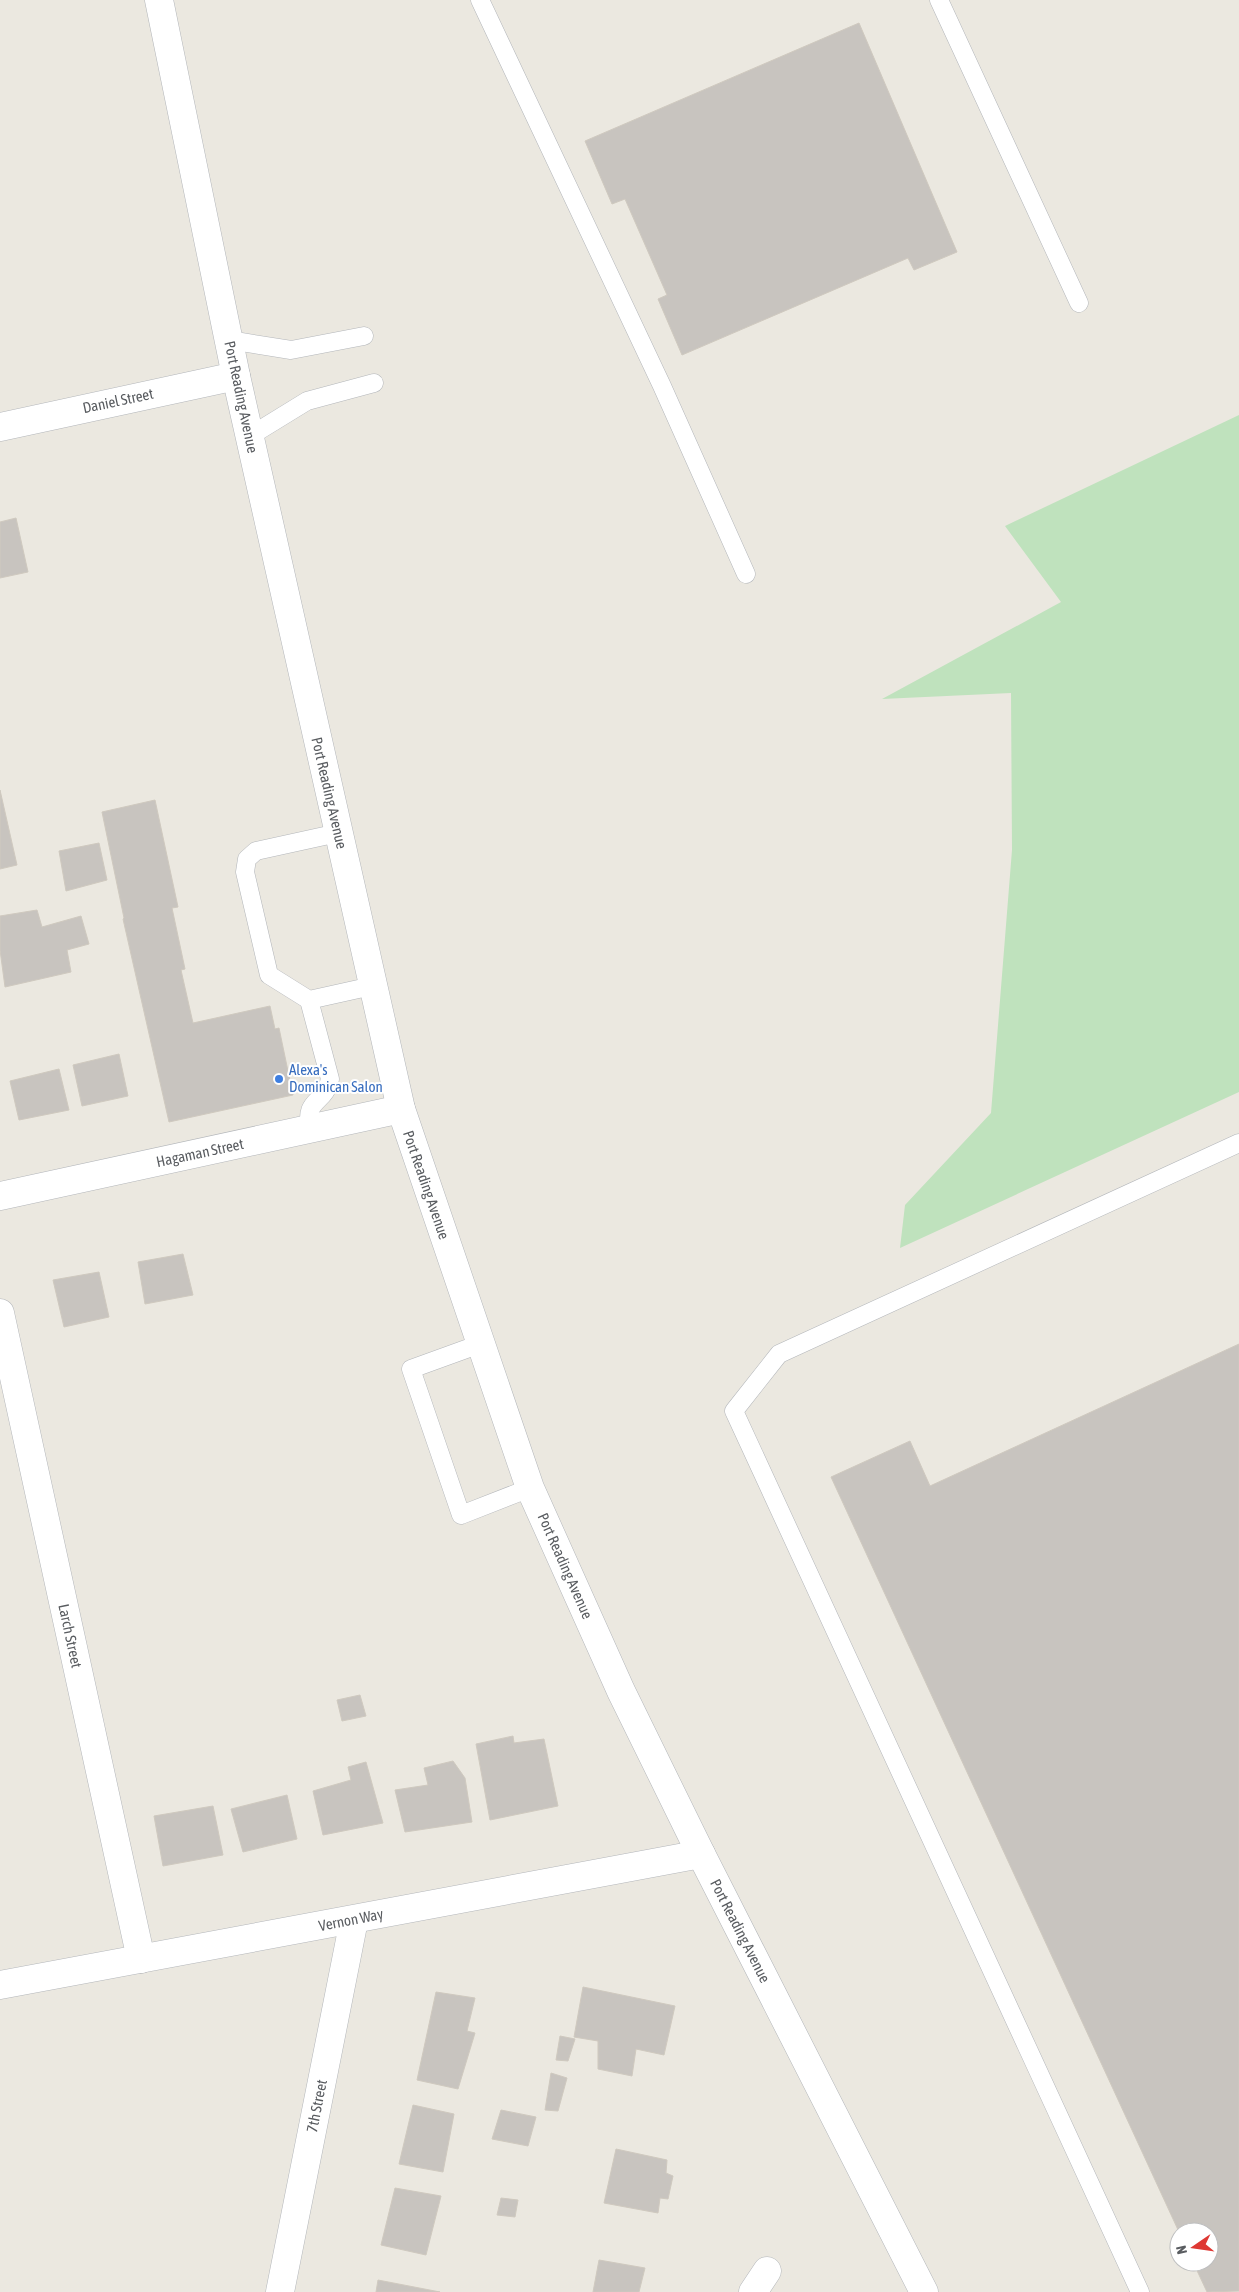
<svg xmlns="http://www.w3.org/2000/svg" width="1239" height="2292" viewBox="0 0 1239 2292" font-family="'Asap Condensed',sans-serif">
<rect width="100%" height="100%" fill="#ebe8e0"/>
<polygon fill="#bfe2bd" points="1239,415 1239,1092 900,1248 905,1205 991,1113 1012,850 1011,693 882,699 1061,602 1005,526"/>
<g fill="#c8c4bf" stroke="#cfc9bf">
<polygon points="859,23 957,252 914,270 908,258 682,355 658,299 667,295 625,199 612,204 585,141"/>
<polygon points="16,518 28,572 0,578 0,522"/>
<polygon points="0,790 17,865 0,869"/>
<polygon points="155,800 178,907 172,908 185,969 181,970 193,1023 270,1006 275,1029 279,1028 293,1095 169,1122 123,919 124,918 102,812"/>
<polygon points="99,843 107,880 66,891 59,851"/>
<polygon points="37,910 42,927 81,916 89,944 67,950 71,972 5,987 0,950 0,916"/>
<polygon points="119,1054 128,1096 82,1106 73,1065"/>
<polygon points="59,1069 69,1110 19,1120 10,1081"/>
<polygon points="183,1254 193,1295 145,1304 138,1262"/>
<polygon points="99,1272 109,1317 64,1327 53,1280"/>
<polygon points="1239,1344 1239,2291 1207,2292 1193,2262 1209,2262 1209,2232 1179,2232 831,1477 910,1441 930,1486"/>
<polygon points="360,1695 366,1716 342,1721 337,1700"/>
<polygon points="513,1736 514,1743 544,1739 558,1806 490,1820 476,1744"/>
<polygon points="453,1761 465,1778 472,1822 405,1832 395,1790 428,1785 424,1768"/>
<polygon points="366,1762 383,1823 323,1835 313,1791 351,1780 348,1767"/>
<polygon points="287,1795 297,1839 243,1852 231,1809"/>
<polygon points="213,1806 223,1855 163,1866 154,1816"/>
<polygon points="583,1987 675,2006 664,2055 636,2049 632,2076 598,2069 598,2041 574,2037"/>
<polygon points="436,1992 475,1998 467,2031 475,2033 458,2089 417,2080"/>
<polygon points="560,2036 575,2039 568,2061 556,2060"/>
<polygon points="551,2073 567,2078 558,2111 545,2110"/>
<polygon points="413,2105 454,2114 443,2172 399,2164"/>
<polygon points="501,2110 536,2117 528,2146 492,2139"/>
<polygon points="616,2149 667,2160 666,2173 673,2176 668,2199 660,2198 658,2213 604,2203"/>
<polygon points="395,2188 441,2196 426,2255 381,2245"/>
<polygon points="501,2198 518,2200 515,2217 497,2215"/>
<polygon points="599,2260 645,2268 639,2292 593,2292"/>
<polygon points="378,2280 440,2292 376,2292"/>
</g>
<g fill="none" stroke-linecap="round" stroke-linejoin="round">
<g stroke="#b3b6ba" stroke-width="19">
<g id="service">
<polyline points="480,0 662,386 746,574"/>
<polyline points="939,0 1079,303"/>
<polyline points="229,340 291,350 364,336"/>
<polyline points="250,436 307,401 374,383"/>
<polyline points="338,833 256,851 247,859 245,872 269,975 309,1000 372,986"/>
<path d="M309 1000 330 1079C325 1105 304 1097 310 1129"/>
<polyline points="480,1344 411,1369 461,1515 530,1488"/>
<polyline points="1140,2292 734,1411 779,1354 1239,1143"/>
</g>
</g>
<g stroke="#b3b6ba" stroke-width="29">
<g id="minor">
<polyline points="0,427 236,376"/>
<polyline points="0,1196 401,1109"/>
<polyline points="0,1313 141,1959"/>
<polyline points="0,1985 701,1854"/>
<polyline points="280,2292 354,1920"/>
<polyline points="753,2292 767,2271"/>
</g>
</g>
<g stroke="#b3b6ba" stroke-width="29">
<polyline id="tertiary" points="159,0 236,376 401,1109 530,1488 621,1691 701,1854 924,2292"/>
</g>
<use href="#service" stroke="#fff" stroke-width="18"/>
<use href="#minor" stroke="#fff" stroke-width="28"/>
<use href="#tertiary" stroke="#fff" stroke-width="28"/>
</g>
<circle fill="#3f7fe0" stroke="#fff" stroke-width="2" cx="279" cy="1079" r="5"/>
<g text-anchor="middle" stroke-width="4" stroke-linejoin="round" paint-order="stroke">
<g font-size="15" fill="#595c60" stroke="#fff">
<text transform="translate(241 397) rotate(78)" y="5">Port Reading Avenue</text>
<text transform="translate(118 401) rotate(-12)" y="5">Daniel Street</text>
<text transform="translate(329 793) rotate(77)" y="5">Port Reading Avenue</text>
<text transform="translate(200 1153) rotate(-12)" y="5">Hagaman Street</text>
<text transform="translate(426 1185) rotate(71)" y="5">Port Reading Avenue</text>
<text transform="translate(565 1566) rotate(66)" y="5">Port Reading Avenue</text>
<text transform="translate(70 1636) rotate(78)" y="5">Larch Street</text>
<text transform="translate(351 1920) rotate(-11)" y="5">Vernon Way</text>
<text transform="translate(740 1931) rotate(63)" y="5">Port Reading Avenue</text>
<text transform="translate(317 2106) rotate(-79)" y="5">7th Street</text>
</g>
<g font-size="15" fill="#366cbe" stroke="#fff" text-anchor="start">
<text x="289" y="1075">Alexa's<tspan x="289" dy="17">Dominican Salon</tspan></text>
</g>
</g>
<g transform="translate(1194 2247) rotate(257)"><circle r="24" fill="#ffffff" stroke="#bdbebf"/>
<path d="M0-4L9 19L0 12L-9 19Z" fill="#de3833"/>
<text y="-8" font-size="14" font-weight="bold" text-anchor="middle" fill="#595c60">N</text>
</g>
</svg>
